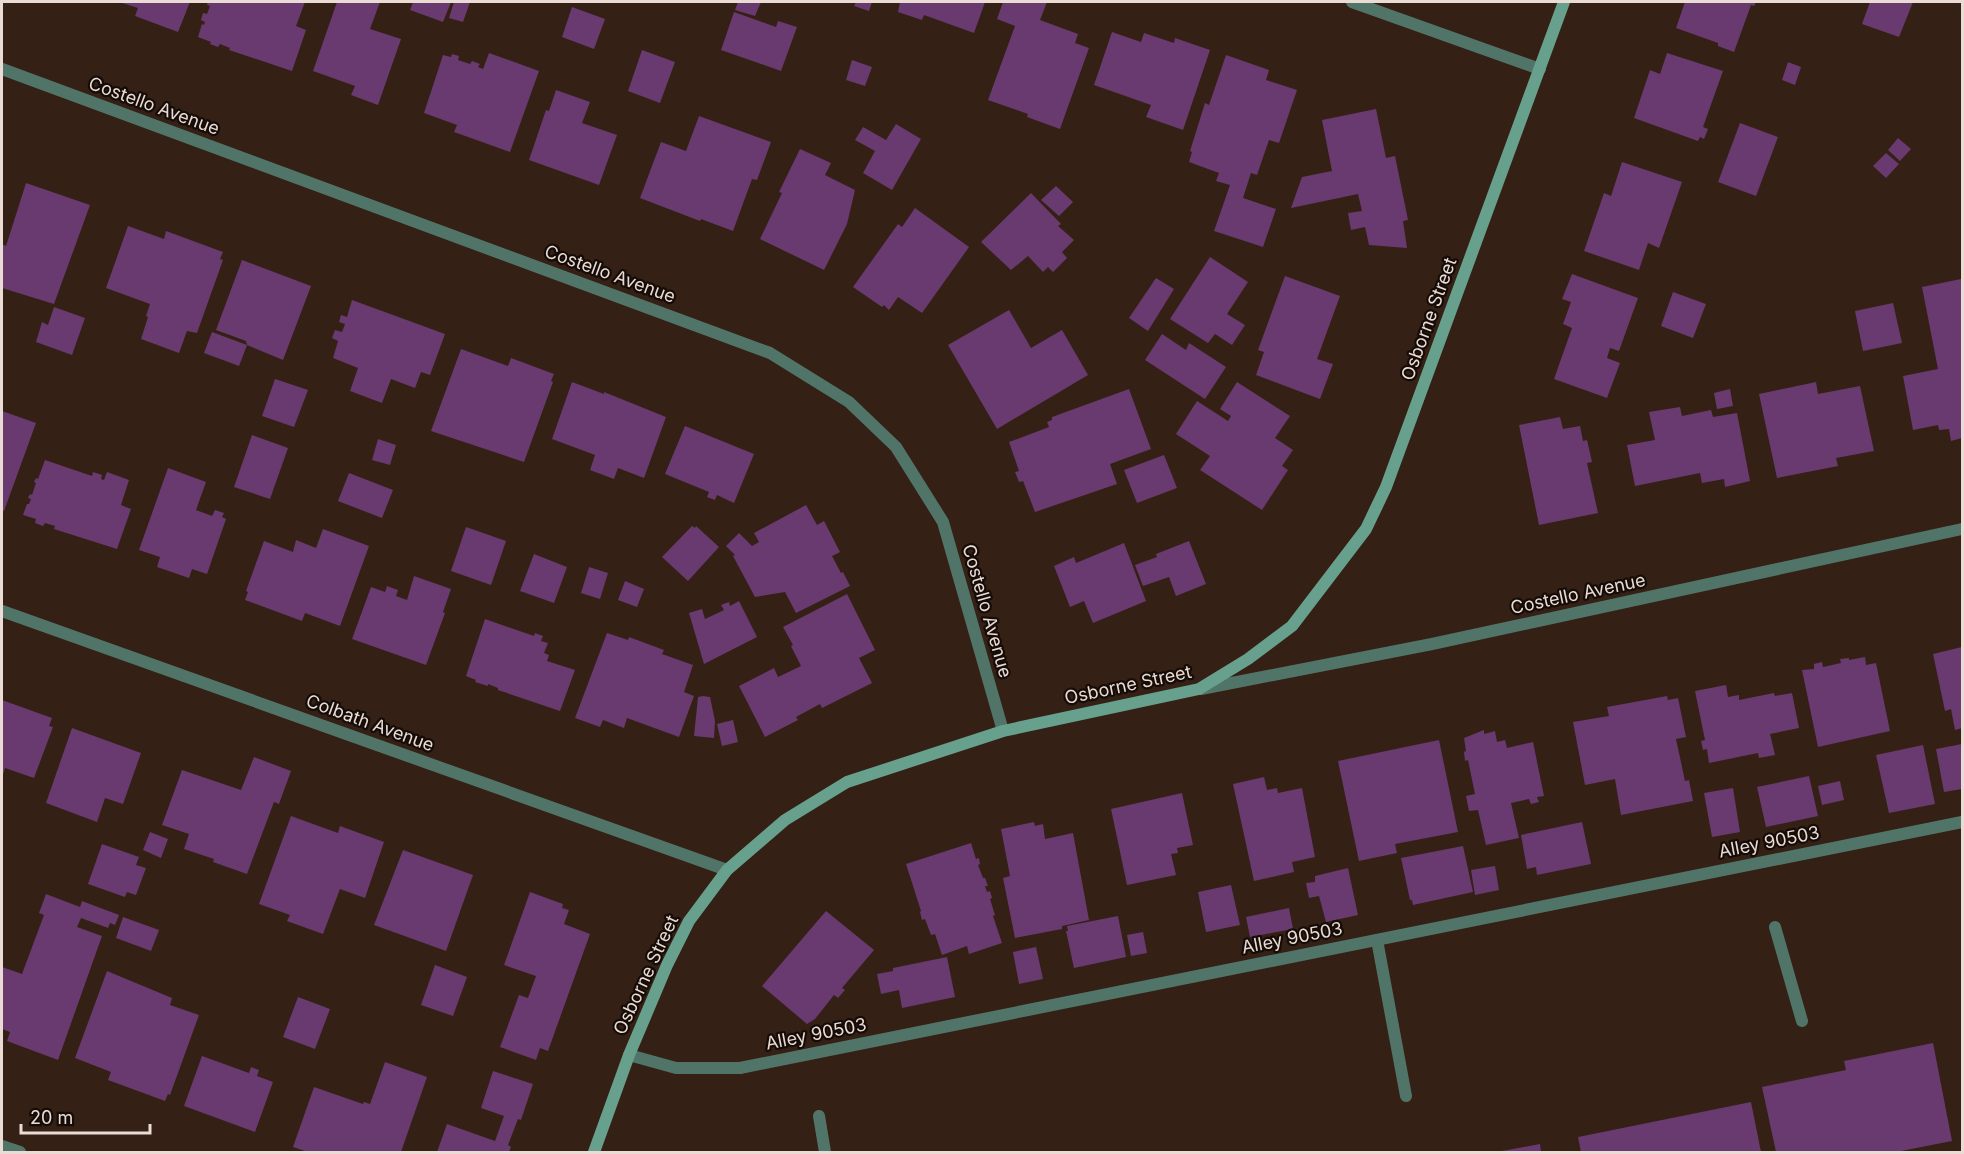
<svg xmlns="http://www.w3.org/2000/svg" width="1964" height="1154" viewBox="0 0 1964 1154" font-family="Inter,sans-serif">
<rect width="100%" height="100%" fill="#342015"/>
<g fill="#683a6f">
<polygon points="119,2 190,2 178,32 135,16 138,8"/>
<polygon points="208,2 305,2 296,26 306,30 292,71 229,50 230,48 220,44 218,47 210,44 211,42 198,37 202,24 204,25 205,22 201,20 203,13 207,14 210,6 207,5"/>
<polygon points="337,2 380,2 370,29 401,39 378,105 351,95 355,86 313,71"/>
<polygon points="413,2 451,2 443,22 410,10"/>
<polygon points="454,2 470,2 463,22 449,18"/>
<polygon points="738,2 761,2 755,16 735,10"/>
<polygon points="856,2 872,2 869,11 854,6"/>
<polygon points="900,2 985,2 974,33 924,15 922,20 898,12"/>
<polygon points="1003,2 1047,2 1040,20 1078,34 1075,43 1089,48 1060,129 1027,117 1028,114 988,100 1015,26 997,19"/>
<polygon points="1685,2 1756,2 1754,6 1751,5 1734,52 1718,46 1718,43 1676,28"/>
<polygon points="1870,2 1913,2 1899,37 1862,24"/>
<polygon points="572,7 605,19 594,49 562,37"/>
<polygon points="734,12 776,27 778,21 797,27 781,71 721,50"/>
<polygon points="1112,32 1141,42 1144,33 1174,43 1175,38 1210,50 1183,130 1146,117 1151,105 1094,85"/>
<polygon points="642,50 675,62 660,103 628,91"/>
<polygon points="489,53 539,71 510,152 454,132 457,125 424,113 443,55 451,57 452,54 459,56 458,60 470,64 472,61 480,64 478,67 483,69"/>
<polygon points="1667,53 1723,71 1703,127 1708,129 1704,139 1700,137 1698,141 1634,118 1650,70 1660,74"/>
<polygon points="1226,55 1269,70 1266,80 1297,90 1279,143 1269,140 1257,175 1251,173 1243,198 1276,209 1263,247 1214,231 1230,185 1216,181 1219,173 1189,162 1192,152 1190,151 1205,103 1209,105"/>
<polygon points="852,60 872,67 865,86 846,80"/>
<polygon points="1788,62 1801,67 1795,85 1782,80"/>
<polygon points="556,90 590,102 582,123 617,135 599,185 529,160 546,110 549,111"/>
<polygon points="1376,109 1386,158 1395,156 1408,220 1403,221 1407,248 1369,245 1365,227 1351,230 1348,213 1362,211 1358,194 1291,208 1302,177 1332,171 1322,120"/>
<polygon points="699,116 771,142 757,180 752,179 733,231 701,219 700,221 640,198 661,142 686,151"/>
<polygon points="1740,123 1778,137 1756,196 1718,182"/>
<polygon points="896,124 921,139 892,190 863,173 875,151 855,140 863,127 886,140"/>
<polygon points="1898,138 1911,149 1900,161 1888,150"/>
<polygon points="800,149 831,163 825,175 855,190 847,224 824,270 760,239 782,193 779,192"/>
<polygon points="1886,153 1899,164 1886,178 1873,166"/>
<polygon points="1622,162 1682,182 1659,248 1648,243 1639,270 1584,251 1604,193 1611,196"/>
<polygon points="26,183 90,205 54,304 2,288 2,244 6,246"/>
<polygon points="1056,186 1073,202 1059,216 1041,200"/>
<polygon points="1031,193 1061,224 1058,226 1074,240 1062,252 1067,258 1053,272 1048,267 1043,272 1028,256 1011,270 981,242"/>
<polygon points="915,208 969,247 922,313 898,297 889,310 884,305 882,307 853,287 898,224 902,227"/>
<polygon points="128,226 164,239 166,231 223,252 220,259 223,260 197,333 187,331 179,353 141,339 148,317 146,316 150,304 106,288"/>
<polygon points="1210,257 1248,282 1227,314 1245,325 1232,345 1215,334 1208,343 1170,319"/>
<polygon points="242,260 311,286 283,360 247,345 246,341 216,330"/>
<polygon points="1572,274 1638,298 1619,351 1610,348 1607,358 1620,363 1607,398 1554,379 1572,328 1563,324 1571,302 1562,299"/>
<polygon points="1285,276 1340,296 1317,359 1333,364 1320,399 1256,375 1264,352 1258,350"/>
<polygon points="1156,278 1174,289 1148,331 1129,318"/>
<polygon points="1961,279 1962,438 1951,441 1949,429 1939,430 1938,425 1913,430 1903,376 1938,369 1922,287"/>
<polygon points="1673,292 1706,304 1693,338 1661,326"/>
<polygon points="352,300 445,334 430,375 421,372 415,388 391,379 382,403 350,391 358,368 333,358 338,341 332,338 335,330 342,332 345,324 339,322 341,315 347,317"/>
<polygon points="1893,303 1902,343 1863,351 1855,311"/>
<polygon points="54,307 85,318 72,355 36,342 42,322 48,325"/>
<polygon points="1009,310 1031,348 1062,330 1088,375 997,429 948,345"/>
<polygon points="212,332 247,345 239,366 204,353"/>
<polygon points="1162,334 1186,350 1189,343 1226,367 1205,399 1145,360"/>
<polygon points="461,349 508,366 511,358 554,374 551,381 553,382 524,462 431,431"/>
<polygon points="275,379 308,390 294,427 262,416"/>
<polygon points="572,382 604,394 604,392 666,417 644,478 618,468 614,479 590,470 595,455 552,439"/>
<polygon points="1237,382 1290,416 1275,438 1293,450 1282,466 1288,470 1262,510 1200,470 1210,456 1176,434 1197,401 1228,421 1231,416 1220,409"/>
<polygon points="1816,382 1818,394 1860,386 1874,451 1836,458 1838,466 1777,478 1759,394"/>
<polygon points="1129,389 1151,449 1110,464 1117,484 1035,512 1023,481 1019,482 1015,472 1019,471 1009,442 1049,427 1047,422 1052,420 1052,417"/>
<polygon points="1730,389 1733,406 1717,409 1714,393"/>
<polygon points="1680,407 1682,416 1711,410 1713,417 1737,413 1750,481 1725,487 1724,479 1702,483 1700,473 1635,486 1627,445 1655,440 1649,412"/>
<polygon points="2,411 36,423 4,511 2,510"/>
<polygon points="1560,417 1563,429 1580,426 1583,441 1587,440 1592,462 1587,463 1598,513 1539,525 1519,425"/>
<polygon points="685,426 754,454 734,503 717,495 715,500 707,497 709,492 665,474"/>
<polygon points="252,435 288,448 270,499 234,487"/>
<polygon points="378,439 396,445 390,465 372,460"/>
<polygon points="1164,455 1177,488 1137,503 1124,470"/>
<polygon points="45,460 92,476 93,472 102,475 101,479 104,480 107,472 129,480 121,505 131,509 117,549 54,529 55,526 45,523 43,526 35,523 36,519 23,515 27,504 29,504 31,499 28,498 30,494 32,495 36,483 34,482 36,478 38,479"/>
<polygon points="168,468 206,482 196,510 212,516 215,510 224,513 222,517 226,519 207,574 192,569 189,578 157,567 160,557 139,550"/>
<polygon points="349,473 393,490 382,518 338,501"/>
<polygon points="806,505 817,525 824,521 840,552 832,556 841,573 843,572 850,586 796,613 785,592 755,597 733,556 735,555 726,546 739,533 752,546 759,542 754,533"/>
<polygon points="692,526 695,528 696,526 719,547 688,581 662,557"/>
<polygon points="466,527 506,541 491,585 451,571"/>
<polygon points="323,529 369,546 340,626 305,613 302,621 245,600 248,592 246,591 264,541 293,552 296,540 316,548"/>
<polygon points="1189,541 1206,584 1176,596 1169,577 1143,586 1135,565 1157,557 1156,554"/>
<polygon points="1124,543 1146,601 1093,623 1084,601 1070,607 1054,566 1074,557 1076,563"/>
<polygon points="534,554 567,567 554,603 520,591"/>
<polygon points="589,567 608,573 600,599 581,593"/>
<polygon points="414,576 451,589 443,612 445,613 426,665 352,639 371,587 385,592 387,586 398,590 396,596 407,600"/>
<polygon points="625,581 644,589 637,607 618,600"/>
<polygon points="847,594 875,650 859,658 872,683 822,708 820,704 796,717 798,720 765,737 739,686 774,668 778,677 801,666 791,646 793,645 783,627"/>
<polygon points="739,601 757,637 704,664 689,613 702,609 705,619 724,610 721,605 729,602 730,606"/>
<polygon points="485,619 534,636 535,633 543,636 541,641 548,643 544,653 549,655 547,661 575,670 560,711 498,690 498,688 488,684 488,686 475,682 476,680 466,676"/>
<polygon points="607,633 628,640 629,637 664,650 662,654 693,665 684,692 694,696 679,737 627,718 624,728 603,720 600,727 575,718"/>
<polygon points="1962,647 1962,728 1955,730 1951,709 1945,711 1933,654"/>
<polygon points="1865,657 1866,665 1876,663 1890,731 1818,747 1802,670 1814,669 1814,664 1822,662 1823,667 1841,663 1840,659 1849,658 1849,660"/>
<polygon points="1726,685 1728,697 1739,695 1739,700 1774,693 1775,696 1792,693 1799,728 1770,734 1775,755 1759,758 1758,753 1709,763 1707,749 1703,750 1701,741 1705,740 1695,691"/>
<polygon points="703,696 710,697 715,721 714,738 694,736 698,697"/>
<polygon points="1667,696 1668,700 1678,698 1686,737 1676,739 1685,781 1689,780 1693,801 1621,815 1615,779 1585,785 1573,722 1609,716 1607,707"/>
<polygon points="2,700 52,718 49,726 53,727 34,778 5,768 2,778"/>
<polygon points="733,720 738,742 722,746 717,724"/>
<polygon points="72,728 141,753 123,804 105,798 97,822 46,803"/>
<polygon points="1484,730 1484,734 1495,731 1497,742 1505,740 1507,748 1533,742 1544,796 1537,797 1539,802 1531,804 1529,799 1511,803 1519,838 1486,845 1478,810 1469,811 1466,796 1475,794 1468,760 1465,761 1464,752 1466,751 1464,738"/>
<polygon points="1439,740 1458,832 1395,844 1397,853 1359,861 1338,761"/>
<polygon points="1962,744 1962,789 1944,792 1936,749"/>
<polygon points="1923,745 1935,804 1889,813 1876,755"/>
<polygon points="254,757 291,771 279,804 274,802 247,874 213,862 214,859 184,849 189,834 162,825 182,770 241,790"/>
<polygon points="1809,776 1818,816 1766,827 1757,787"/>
<polygon points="1264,777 1267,790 1277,788 1278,793 1302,788 1315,857 1292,862 1294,872 1254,881 1233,784"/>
<polygon points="1840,781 1844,800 1822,805 1818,786"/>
<polygon points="1733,788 1740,832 1712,837 1704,793"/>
<polygon points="1182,793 1193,845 1177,848 1178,853 1171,854 1176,875 1127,885 1111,809"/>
<polygon points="291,816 338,833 340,826 384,842 365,898 340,889 323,934 287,921 290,915 259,904"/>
<polygon points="1034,822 1035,826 1043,824 1045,839 1073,833 1089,920 1062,926 1062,929 1015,938 1003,878 1010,876 1001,829"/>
<polygon points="1582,822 1591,864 1537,875 1536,867 1527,869 1521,835"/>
<polygon points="150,832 168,839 161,858 143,850"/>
<polygon points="971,843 976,859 979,858 980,864 978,865 983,878 985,878 988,886 985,886 987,892 990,891 992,898 990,899 995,915 993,916 1002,943 969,954 967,946 942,955 935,934 931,935 925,919 922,920 920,912 921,911 906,864"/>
<polygon points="102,844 139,857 136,865 146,868 136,895 127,892 125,897 88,884"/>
<polygon points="1463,846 1473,892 1413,905 1412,900 1410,900 1401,858"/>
<polygon points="403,850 473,875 446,951 374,925"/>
<polygon points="1495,866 1499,890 1475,895 1471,870"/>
<polygon points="1348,868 1358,915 1326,922 1319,896 1309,898 1306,883 1315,882 1315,876"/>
<polygon points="1231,885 1240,925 1206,932 1198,892"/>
<polygon points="530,892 563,904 562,908 569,910 564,924 590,934 548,1051 540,1048 536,1060 500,1047 519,995 528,998 536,976 504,965"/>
<polygon points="46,894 80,907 82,901 119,915 115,925 110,923 108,928 81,918 77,927 102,936 58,1060 7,1041 10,1032 2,1029 2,967 22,974 44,915 39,913"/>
<polygon points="1289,908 1293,929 1250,937 1246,917"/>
<polygon points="826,911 874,950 842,988 845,990 838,998 834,995 815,1019 807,1024 762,986"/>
<polygon points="1118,916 1126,957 1074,968 1066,931 1068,931 1067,926"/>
<polygon points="123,917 159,930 151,951 116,938"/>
<polygon points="1143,932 1147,953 1131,956 1127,935"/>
<polygon points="1036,947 1043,979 1019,984 1013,952"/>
<polygon points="947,957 955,997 902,1008 899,990 881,994 877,974 893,971 893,968"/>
<polygon points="435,965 467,977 453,1016 421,1005"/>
<polygon points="107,971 172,998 170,1005 199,1015 170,1095 168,1094 165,1101 108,1080 111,1072 75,1058"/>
<polygon points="298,997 330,1009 315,1049 283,1037"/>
<polygon points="1933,1043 1952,1141 1896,1152 1776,1152 1762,1087 1846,1070 1844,1061"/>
<polygon points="202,1056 249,1073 251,1067 259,1070 257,1076 273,1082 255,1132 184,1106"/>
<polygon points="385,1062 427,1077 401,1152 308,1152 293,1147 314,1087 363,1104 364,1102 370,1104"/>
<polygon points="493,1071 533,1084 521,1120 518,1119 508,1145 511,1147 509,1152 437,1152 447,1124 495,1141 504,1116 481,1108"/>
<polygon points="1751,1102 1761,1152 1581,1152 1578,1137"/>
<polygon points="1540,1144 1541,1152 1502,1152 1502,1151"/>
</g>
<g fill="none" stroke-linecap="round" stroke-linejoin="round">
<g stroke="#517468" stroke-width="12">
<polyline points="1775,927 1802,1021"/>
<polyline points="1377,940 1406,1096"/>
<polyline points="629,1055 676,1068 740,1068 1962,822"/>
<polyline points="819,1116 825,1152"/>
</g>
<g stroke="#517468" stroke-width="12">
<polyline points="1352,2 1540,69"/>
<polyline points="2,69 770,353 849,402 896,447 943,522 1003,731"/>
<polyline points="2,611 727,870"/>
<polyline points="1201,689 1432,644 1962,529"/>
<polyline points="2,1146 20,1152"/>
</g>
<polyline stroke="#67a18d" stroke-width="12" points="594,1152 629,1055 667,965 689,921 727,870 785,820 847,782 1003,731 1199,689 1248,659 1292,626 1366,529 1386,487 1564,2"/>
</g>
<g text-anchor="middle" stroke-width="4.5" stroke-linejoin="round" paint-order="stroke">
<g font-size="18" fill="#eadbd4" stroke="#150c08">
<text transform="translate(154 106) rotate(20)" y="6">Costello Avenue</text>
<text transform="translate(610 274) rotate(20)" y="6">Costello Avenue</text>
<text transform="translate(1429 319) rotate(-70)" y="6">Osborne Street</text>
<text transform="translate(1578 594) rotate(-12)" y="6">Costello Avenue</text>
<text transform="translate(987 611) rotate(74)" y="6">Costello Avenue</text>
<text transform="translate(1128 685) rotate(-12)" y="6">Osborne Street</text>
<text transform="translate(370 723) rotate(20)" y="6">Colbath Avenue</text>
<text transform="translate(1769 842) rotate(-11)" y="6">Alley 90503</text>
<text transform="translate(1292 938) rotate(-11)" y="6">Alley 90503</text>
<text transform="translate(646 975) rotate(-65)" y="6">Osborne Street</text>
<text transform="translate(816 1034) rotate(-11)" y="6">Alley 90503</text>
</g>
</g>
<rect width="1964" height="1154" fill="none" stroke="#eadbd4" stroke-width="6"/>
<path d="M21 1124v9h129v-9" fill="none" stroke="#eadbd4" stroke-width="3"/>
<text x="30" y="1124" font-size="18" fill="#eadbd4" stroke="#150c08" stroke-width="4.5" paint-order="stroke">20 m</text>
</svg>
